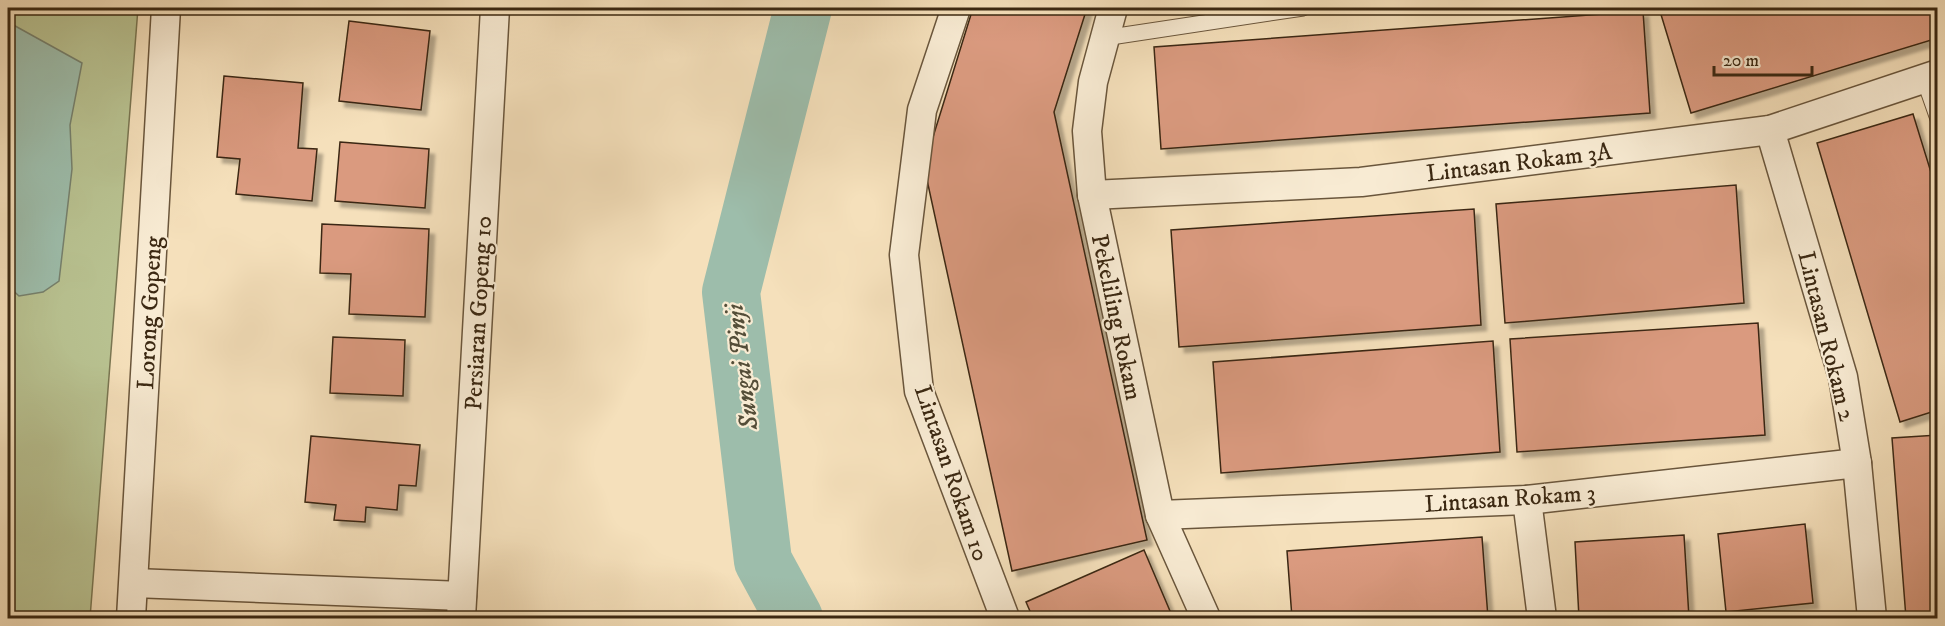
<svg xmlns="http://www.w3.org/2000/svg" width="1945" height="626" viewBox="0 0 1945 626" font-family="'IM FELL DW Pica',serif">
<defs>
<filter id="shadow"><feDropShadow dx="5.5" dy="5.5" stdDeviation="1.5" flood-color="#0004"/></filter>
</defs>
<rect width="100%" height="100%" fill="#f5e0bb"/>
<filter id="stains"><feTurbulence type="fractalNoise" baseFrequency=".00333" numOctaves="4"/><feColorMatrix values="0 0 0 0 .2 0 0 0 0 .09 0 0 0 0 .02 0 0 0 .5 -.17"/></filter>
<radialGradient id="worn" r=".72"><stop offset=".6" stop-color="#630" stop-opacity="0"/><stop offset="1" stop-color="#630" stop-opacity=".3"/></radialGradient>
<polygon fill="#b9c392" stroke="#7a7652" stroke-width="1.5" points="8,8 138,8 90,618 8,618"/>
<polygon fill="#9dbdab" stroke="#76816e" stroke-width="1.5" points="8,22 82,63 70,125 72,169 59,281 43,292 19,296 8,286"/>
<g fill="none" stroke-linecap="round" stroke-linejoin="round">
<polyline stroke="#9dbdab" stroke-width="58" points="794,618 763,561 731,292 803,8"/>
</g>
<g fill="#da9a7f" stroke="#3b2812" stroke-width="1.5" filter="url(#shadow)">
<polygon points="973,8 1087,8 1054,112 1147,540 1012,571 924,166"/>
<polygon points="1659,8 1938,8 1938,38 1691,113"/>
<polygon points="1643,11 1650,113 1161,149 1154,47"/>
<polygon points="349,21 430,31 421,110 339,101"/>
<polygon points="224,76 303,83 298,148 317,149 312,201 236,194 240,159 217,157"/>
<polygon points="1913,114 1938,195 1938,410 1900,422 1817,143"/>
<polygon points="340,142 429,149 425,208 335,201"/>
<polygon points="1736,185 1744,303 1505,323 1496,204"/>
<polygon points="1474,209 1481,325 1179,347 1171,230"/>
<polygon points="322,224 429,229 425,317 349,314 351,274 320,273"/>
<polygon points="1758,323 1765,435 1517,452 1510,339"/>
<polygon points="333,337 405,340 403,396 330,393"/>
<polygon points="1493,341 1500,452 1221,473 1213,362"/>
<polygon points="1938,435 1938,618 1906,618 1892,438"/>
<polygon points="311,436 420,445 416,486 399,485 397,510 366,507 365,522 334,520 336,505 305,502"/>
<polygon points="1805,524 1813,603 1726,612 1718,534"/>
<polygon points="1684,535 1689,618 1579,618 1575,542"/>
<polygon points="1482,537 1488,618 1292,618 1287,551"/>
<polygon points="1144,550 1173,618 1033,618 1026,602"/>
</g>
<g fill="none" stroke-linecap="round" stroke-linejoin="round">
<g stroke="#6a563c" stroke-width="17">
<g id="lane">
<polyline points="1104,38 1303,8"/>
<polyline points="1924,79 1938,119"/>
</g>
</g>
<g stroke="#6a563c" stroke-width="31">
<g id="street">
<polyline points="956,8 922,110 904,255 919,391 1005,618"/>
<polyline points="1113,8 1093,82 1087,131 1092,195 1160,515 1206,618"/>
<polyline points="1770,130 1843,377 1857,463 1872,618"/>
<polyline points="1092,195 1361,182 1770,130 1938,74"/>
<polyline points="1527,500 1542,618"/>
<polyline points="1160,515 1527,500 1857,463"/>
<polyline points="134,583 462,596"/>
<polyline points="131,618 166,8"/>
<polyline points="461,618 495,8"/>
</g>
</g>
<use href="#lane" stroke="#f8ebd3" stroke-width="15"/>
<use href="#street" stroke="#f8ebd3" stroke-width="28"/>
</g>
<g text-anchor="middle" stroke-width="4.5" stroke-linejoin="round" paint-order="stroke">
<g font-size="24" fill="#3b2812" stroke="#f8ebd3">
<text transform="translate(1519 162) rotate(-7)" y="8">Lintasan Rokam 3A</text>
<text transform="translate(149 313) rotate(-87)" y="8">Lorong Gopeng</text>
<text transform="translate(478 313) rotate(-87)" y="8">Persiaran Gopeng 10</text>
<text transform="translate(1117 317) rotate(78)" y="8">Pekeliling Rokam</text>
<text transform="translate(1827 336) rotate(76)" y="8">Lintasan Rokam 2</text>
<text transform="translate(952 473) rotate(71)" y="8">Lintasan Rokam 10</text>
<text transform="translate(1510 498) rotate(-4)" y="8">Lintasan Rokam 3</text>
</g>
<g font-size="26" font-style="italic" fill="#544d38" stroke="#f8ebd3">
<text transform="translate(741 367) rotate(-97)" y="9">Sungai Pinji</text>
</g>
</g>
<rect width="1945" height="626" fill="none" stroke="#f5e0bb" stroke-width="30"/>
<rect x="9" y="9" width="1927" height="608" fill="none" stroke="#3b2812" stroke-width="3"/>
<rect x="15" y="15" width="1915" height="596" fill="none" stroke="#3b2812" stroke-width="1.5"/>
<path d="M1714 66v9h98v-9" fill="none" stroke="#3b2812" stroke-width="3"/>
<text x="1723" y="66" font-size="18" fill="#3b2812" stroke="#f8ebd3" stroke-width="4.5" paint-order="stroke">20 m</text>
<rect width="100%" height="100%" filter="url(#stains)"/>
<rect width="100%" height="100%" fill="url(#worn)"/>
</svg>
